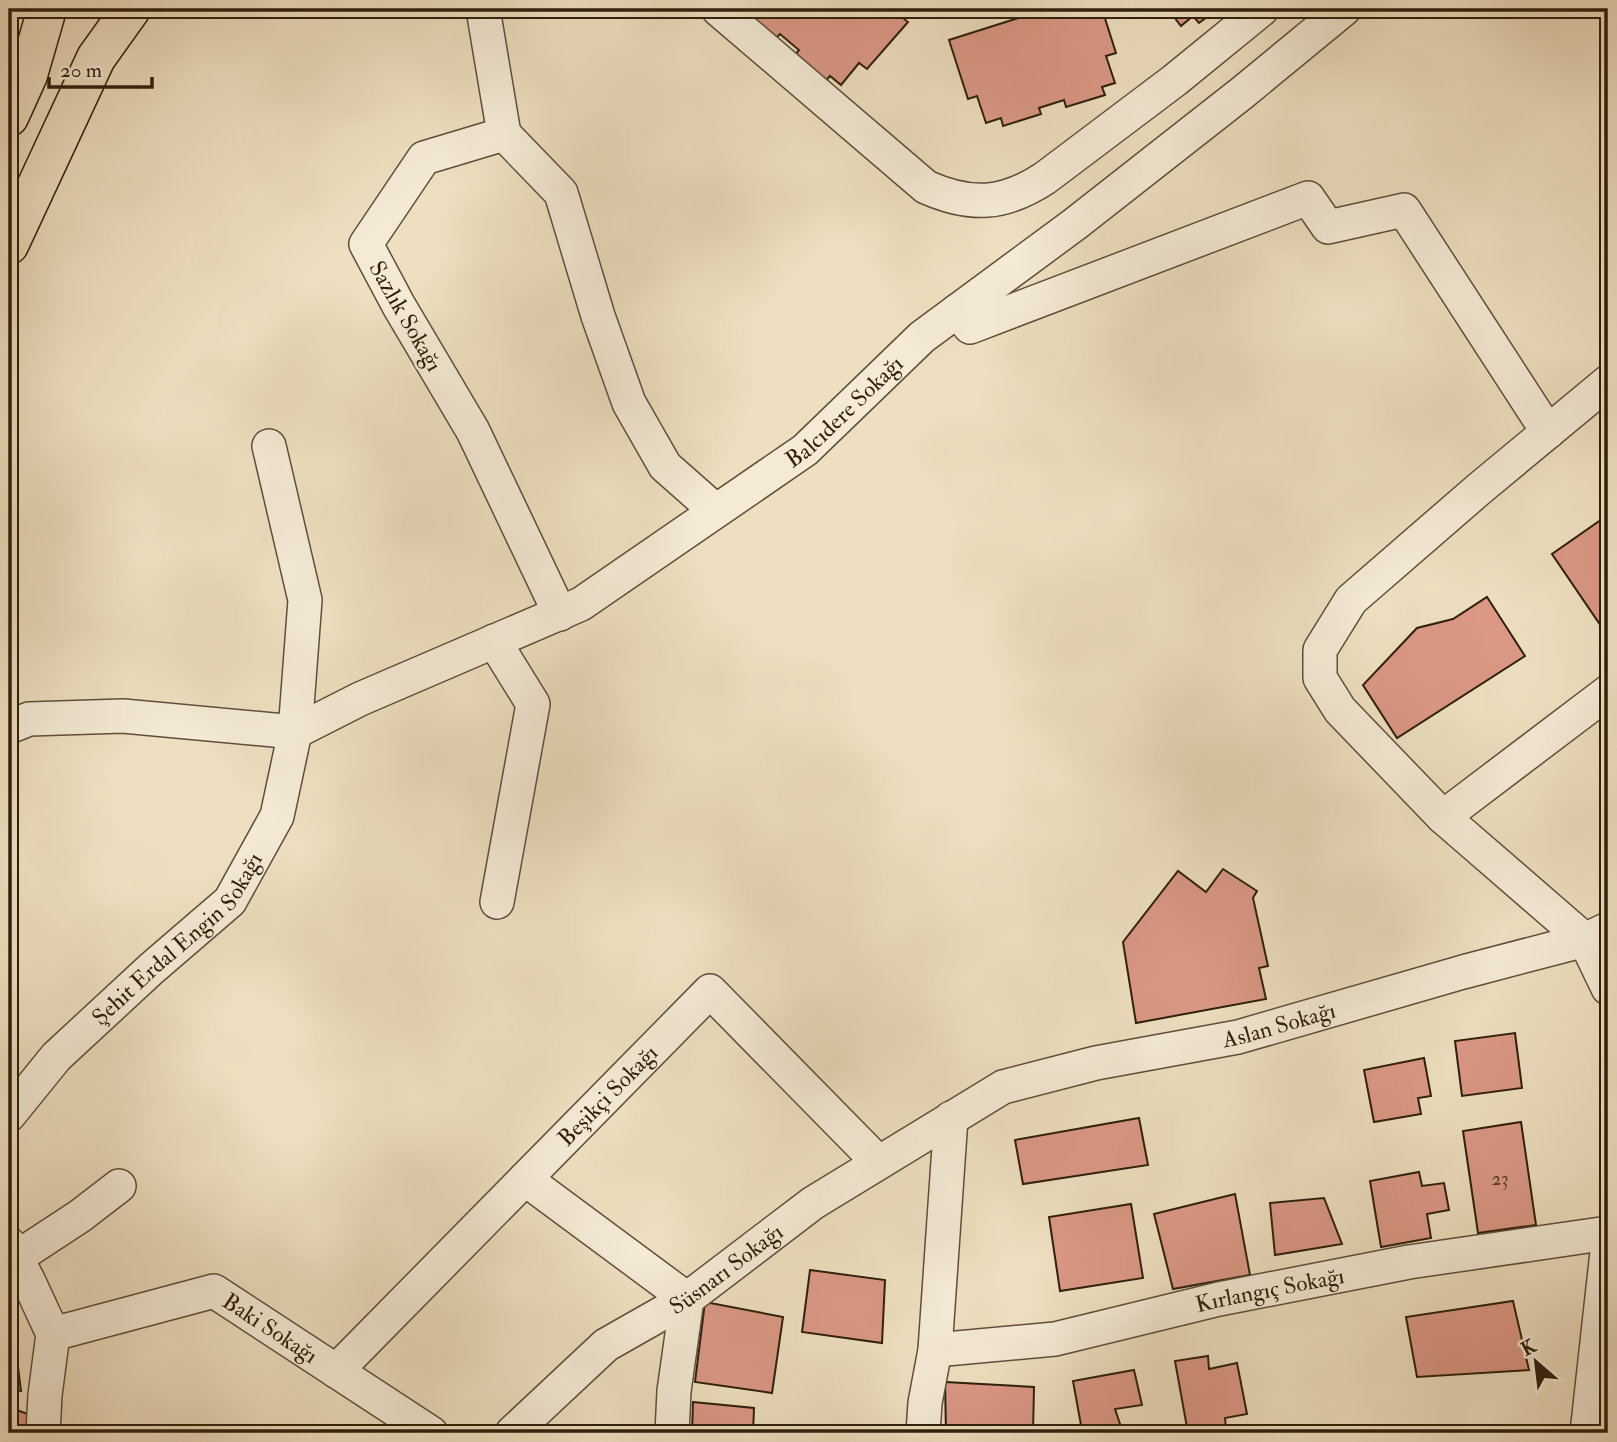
<svg xmlns="http://www.w3.org/2000/svg" width="1617" height="1442" viewBox="0 0 1617 1442" font-family="'IM FELL Double Pica',serif">
<rect width="100%" height="100%" fill="#eedfc0"/>
<filter id="stains"><feTurbulence type="fractalNoise" baseFrequency=".00286" numOctaves="4"/><feColorMatrix values="0 0 0 0 .2 0 0 0 0 .09 0 0 0 0 .02 0 0 0 .5 -.17"/></filter>
<radialGradient id="worn" r=".72"><stop offset=".6" stop-color="#630" stop-opacity="0"/><stop offset="1" stop-color="#630" stop-opacity=".3"/></radialGradient>
<g fill="#db9885" stroke="#2e1f0c" stroke-width="2">
<polygon points="749,9 892,9 908,22 867,69 859,63 841,85 830,76 825,82 794,56 799,50 780,34 775,39 745,13"/>
<polygon points="1047,9 1102,9 1116,53 1106,56 1115,83 1102,87 1105,95 1066,107 1064,100 1039,108 1041,114 1003,126 1001,118 986,123 977,96 968,99 949,40"/>
<polygon points="1168,9 1218,9 1199,23 1193,16 1181,26"/>
<polygon points="1608,515 1608,621 1601,626 1552,554"/>
<polygon points="1487,597 1525,656 1397,738 1363,685 1417,628 1453,619"/>
<polygon points="1223,869 1257,891 1253,898 1268,966 1259,968 1266,999 1136,1023 1123,942 1178,871 1206,892"/>
<polygon points="1515,1033 1522,1088 1462,1096 1455,1041"/>
<polygon points="1424,1058 1431,1096 1418,1098 1421,1114 1374,1122 1364,1070"/>
<polygon points="1139,1118 1148,1165 1023,1184 1015,1140"/>
<polygon points="1521,1122 1536,1225 1478,1233 1463,1131"/>
<polygon points="1419,1172 1422,1186 1444,1183 1449,1210 1427,1214 1431,1238 1381,1247 1370,1181"/>
<polygon points="1235,1194 1250,1275 1173,1289 1154,1214"/>
<polygon points="1324,1198 1342,1244 1275,1255 1270,1203"/>
<polygon points="1131,1204 1143,1278 1060,1291 1049,1217"/>
<polygon points="810,1270 885,1280 882,1343 802,1332"/>
<polygon points="1513,1301 1529,1370 1417,1377 1406,1317"/>
<polygon points="705,1302 783,1317 772,1393 695,1382"/>
<polygon points="9,1327 13,1327 21,1391 9,1390"/>
<polygon points="1208,1356 1209,1369 1237,1363 1247,1414 1225,1418 1226,1428 1188,1433 1175,1361"/>
<polygon points="1134,1370 1142,1405 1115,1409 1121,1427 1081,1425 1073,1381"/>
<polygon points="945,1382 1034,1387 1033,1433 946,1433"/>
<polygon points="693,1402 754,1408 753,1433 692,1433"/>
<polygon points="9,1407 30,1415 27,1433 9,1433"/>
<polygon points="795,1427 848,1433 795,1433"/>
</g>
<g fill="none" stroke-linecap="round" stroke-linejoin="round">
<g stroke="#5e4f39" stroke-width="36">
<g id="minor">
<polyline points="483,9 504,134"/>
<path d="M718 9 926 187C971 207 1004 205 1045 178L1175 80 1262 9"/>
<polyline points="957,311 970,327 1308,198 1328,227 1404,210 1548,432"/>
<polyline points="1608,382 1479,489 1351,600 1320,650 1320,678 1340,710 1443,817 1585,940 1608,988"/>
<polyline points="560,614 473,431 399,306 366,244 424,158 504,134 561,193 598,316 629,403 665,466 716,511"/>
<polyline points="494,641 533,704 497,902"/>
<polyline points="9,727 29,719 123,716 295,732"/>
<path id="s1" d="M295 732 360 699 581 604 805 450 922 337 1075 224 1242 93 1344 9"/>
<polyline points="1443,817 1608,692"/>
<path id="s2" d="M9 1115 56 1057 151 969 230 901 277 816 295 732 305 600 269 446"/>
<polyline points="525,1179 687,1299 674,1391 672,1433"/>
<polyline points="9,1244 28,1280 53,1334 45,1395 43,1433"/>
<polyline points="9,1260 16,1258 80,1216 119,1186"/>
<path id="s3" d="M53 1334 214 1291 431 1433"/>
<path id="s4" d="M935 1350 1055 1339 1219 1299 1409 1262 1608 1233"/>
<path id="s5" d="M336 1371 710 991 878 1162"/>
<path id="s6" d="M512 1433 606 1345 687 1299 813 1203 1003 1087 1096 1063 1238 1037 1463 972 1585 940 1608 929"/>
<polyline points="923,1433 925,1403 935,1350 951,1118"/>
<polyline points="1587,1433 1608,1243"/>
</g>
</g>
<g stroke="#2e1f0c" stroke-width="41">
<g id="major">
<polyline points="9,117 28,75 47,9"/>
<polyline points="9,245 96,58 131,9"/>
</g>
</g>
<use href="#minor" stroke="#f4ead6" stroke-width="33"/>
<use href="#major" stroke="#eedfc0" stroke-width="38"/>
</g>
<g text-anchor="middle" stroke-width="5" stroke-linejoin="round" paint-order="stroke">
<g font-size="19" fill="#593d2a">
<text x="1500" y="1185">23</text>
</g>
<g font-size="23" fill="#2e1f0c" stroke="#f4ead6">
<text transform="translate(406 316) rotate(60)" y="8">Sazlık Sokağı</text>
<text dy="8" stroke="none"><textPath href="#s1" startOffset="640">Balcıdere Sokağı</textPath></text>
<text dy="8" stroke="none"><textPath href="#s2" startOffset="245">Şehit Erdal Engin Sokağı</textPath></text>
<text dy="8" stroke="none"><textPath href="#s6" startOffset="886">Aslan Sokağı</textPath></text>
<text dy="8" stroke="none"><textPath href="#s5" startOffset="387">Beşikçi Sokağı</textPath></text>
<text dy="8" stroke="none"><textPath href="#s6" startOffset="271">Süsnarı Sokağı</textPath></text>
<text dy="8" stroke="none"><textPath href="#s4" startOffset="341">Kırlangıç Sokağı</textPath></text>
<text dy="8" stroke="none"><textPath href="#s3" startOffset="234">Baki Sokağı</textPath></text>
</g>
</g>
<rect width="1617" height="1442" fill="none" stroke="#eedfc0" stroke-width="35"/>
<rect x="10" y="10" width="1596" height="1421" fill="none" stroke="#2e1f0c" stroke-width="3.5"/>
<rect x="18" y="18" width="1582" height="1407" fill="none" stroke="#2e1f0c" stroke-width="2"/>
<g transform="translate(1536 1362) rotate(332)" stroke="#f4ead6" stroke-width="5" paint-order="stroke">
<path d="M0-5L12 26L0 18L-12 26Z" fill="#2e1f0c"/>
<text y="-10" font-size="19" font-weight="bold" text-anchor="middle" fill="#2e1f0c">K</text>
</g>
<path d="M49 77v10h103v-10" fill="none" stroke="#2e1f0c" stroke-width="3.5"/>
<text x="60" y="77" font-size="21" fill="#2e1f0c" stroke="#f4ead6" stroke-width="5" paint-order="stroke">20 m</text>
<rect width="100%" height="100%" filter="url(#stains)"/>
<rect width="100%" height="100%" fill="url(#worn)"/>
</svg>
